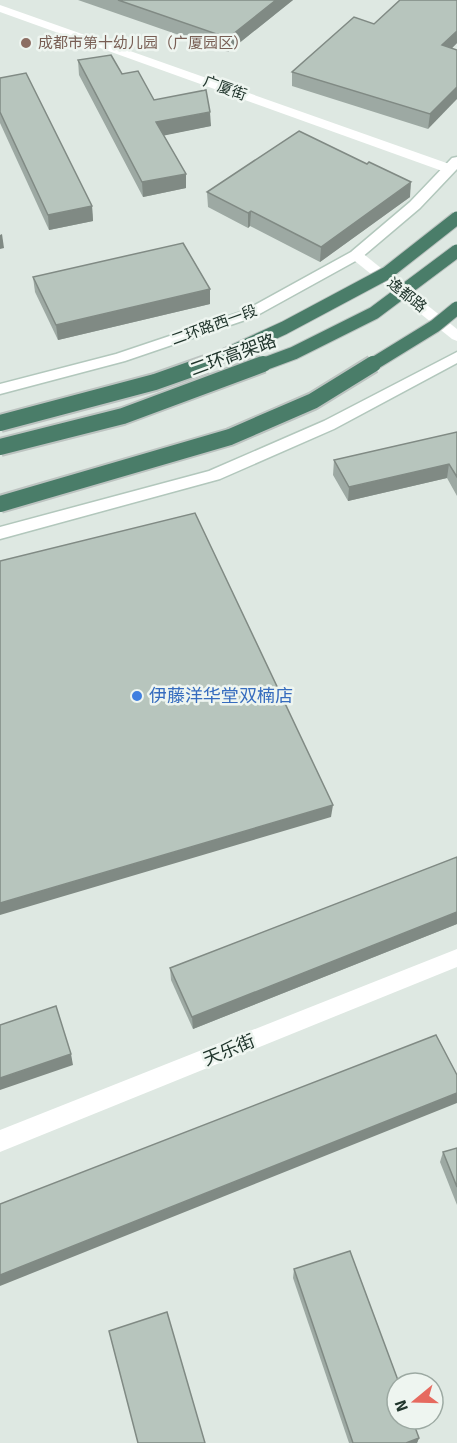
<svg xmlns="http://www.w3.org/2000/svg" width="457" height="1443" viewBox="0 0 457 1443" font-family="Signika,'Noto Sans SC',sans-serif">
<rect width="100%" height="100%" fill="#dee8e2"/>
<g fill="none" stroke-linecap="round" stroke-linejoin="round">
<g stroke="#b2c7bc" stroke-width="3">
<g id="secondary">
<polygon points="457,157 457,169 420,208 361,258 254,317 125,361 0,394 0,384 116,354 244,311 351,252 410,202 452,158"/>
<polygon points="457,352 457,363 334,429 220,479 0,539 0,527 209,471 324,421"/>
</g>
</g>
<g fill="#fff" fill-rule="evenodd">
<polygon points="0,5 455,166 456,169 450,173 445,172 0,12"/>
<polygon points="457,949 457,967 0,1152 0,1130"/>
</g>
<polygon fill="#fff" fill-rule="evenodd" points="356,251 361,252 457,329 457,341 452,339 351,258 349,255"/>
<use href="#secondary" fill="#fff" fill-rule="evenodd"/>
<g stroke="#bcc3c0" stroke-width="15" stroke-linecap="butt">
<g id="trunk-bridge-far1">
<polyline points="201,366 284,328 387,273 457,218"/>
<polyline points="259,366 294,353 374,313 457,251"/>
<polyline points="370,366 435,326 457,308"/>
</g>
</g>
<g stroke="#bcc3c0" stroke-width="20" stroke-linecap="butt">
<g id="trunk-bridge">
<polyline points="0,423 155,382 206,364"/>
<polyline points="0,447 123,416 263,364"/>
<polyline points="0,504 230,437 313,401 373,364"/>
</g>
</g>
<use href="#trunk-bridge-far1" stroke="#4a7d69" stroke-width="13"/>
<use href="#trunk-bridge" stroke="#4a7d69" stroke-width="16"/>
</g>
<g fill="#9da9a3">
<polygon points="78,0 293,0 228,52"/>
<polygon points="457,0 457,43 452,48 428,129 292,86 292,72 374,24"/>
<polygon points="78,60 122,74 154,100 211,126 164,135 186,188 143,197 79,75"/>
<polygon points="0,78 92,206 93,221 49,230 0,123"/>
<polygon points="207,192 410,197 320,262 250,226 248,228 208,207"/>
<polygon points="33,277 210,304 58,340 35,292"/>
<polygon points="457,432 457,496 447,478 348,501 333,475 334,460"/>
<polygon points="457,857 457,924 193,1029 171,980 170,968"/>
<polygon points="457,1148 457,1205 440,1162 443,1152"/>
<polygon points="294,1269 419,1438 417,1443 349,1443 293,1278"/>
</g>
<g fill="#808a84">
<polygon points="276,0 293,0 228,52 228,38"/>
<polygon points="457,31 457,43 440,60 442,45"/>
<polygon points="457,87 457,99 428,129 430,114"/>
<polygon points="210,112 211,126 157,137 156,122"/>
<polygon points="186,174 186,188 143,197 142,182"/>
<polygon points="411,182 410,197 320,262 321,247"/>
<polygon points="92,206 93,221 49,230 48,215"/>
<polygon points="251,211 250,226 248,228 248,213"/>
<polygon points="2,234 4,248 0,249 0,235"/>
<polygon points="210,289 210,304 58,340 56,325"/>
<polygon points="449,464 447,478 348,501 349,487"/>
<polygon points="333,805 331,817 0,915 0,903"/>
<polygon points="457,912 457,924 193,1029 192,1017"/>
<polygon points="71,1054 73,1065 0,1090 0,1078"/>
<polygon points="457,1093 457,1103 0,1286 0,1275"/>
<polygon points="419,1438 417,1443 406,1443"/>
</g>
<g fill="#b7c5bd" stroke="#808a84" stroke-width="1.5">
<polygon points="118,0 276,0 228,38"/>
<polygon points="400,0 457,0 457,31 442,45 457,50 457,87 430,114 292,72 354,17 374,24"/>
<polygon points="111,55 122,74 138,71 154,100 206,90 210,112 156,122 186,174 142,182 78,60"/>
<polygon points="26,73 92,206 48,215 0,112 0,78"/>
<polygon points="299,131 367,164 369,162 411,182 321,247 251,211 248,213 207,192"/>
<polygon points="183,243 210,289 56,325 33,277"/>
<polygon points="457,432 457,477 449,464 349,487 334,460"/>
<polygon points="195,513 333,805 0,903 0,561"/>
<polygon points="457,857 457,912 192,1017 170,968"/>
<polygon points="56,1006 71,1054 0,1078 0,1025"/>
<polygon points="436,1035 457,1075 457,1093 0,1275 0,1204"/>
<polygon points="457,1148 457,1187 443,1152"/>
<polygon points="350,1251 399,1383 397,1383 397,1419 412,1419 419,1438 406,1443 353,1443 294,1269"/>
<polygon points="167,1312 205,1443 138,1443 109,1331"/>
</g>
<circle fill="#8d6e63" stroke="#eef5f0" stroke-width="2" cx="26" cy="43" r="6"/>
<circle fill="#3f7fe0" stroke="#eef5f0" stroke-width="2" cx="137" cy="696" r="6"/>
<g text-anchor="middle" stroke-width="5" stroke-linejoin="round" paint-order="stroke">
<g font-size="15" fill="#785e54" stroke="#eef5f0" text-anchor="start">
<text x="38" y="48">成都市第十幼儿园（广厦园区）</text>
</g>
<g font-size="15" fill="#21362d" stroke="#eef5f0">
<text transform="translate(225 88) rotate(20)" y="5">广厦街</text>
<text transform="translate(407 295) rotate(39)" y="5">逸都路</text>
<text transform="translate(214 325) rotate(-20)" y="5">二环路西一段</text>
</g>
<g font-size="18" fill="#21362d" stroke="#eef5f0">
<text transform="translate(233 355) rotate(-20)" y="6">二环高架路</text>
<text transform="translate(229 1050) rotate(-22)" y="6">天乐街</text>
</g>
<g font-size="18" fill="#366cbe" stroke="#eef5f0" text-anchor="start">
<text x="149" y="702">伊藤洋华堂双楠店</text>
</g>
</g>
<g transform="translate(415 1401) rotate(251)"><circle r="28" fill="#eef5f0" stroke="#9ca9a2" stroke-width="1.5"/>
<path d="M0-4.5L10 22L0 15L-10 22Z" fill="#e66a5f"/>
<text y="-9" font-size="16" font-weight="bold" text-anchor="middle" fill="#21362d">N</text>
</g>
</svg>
